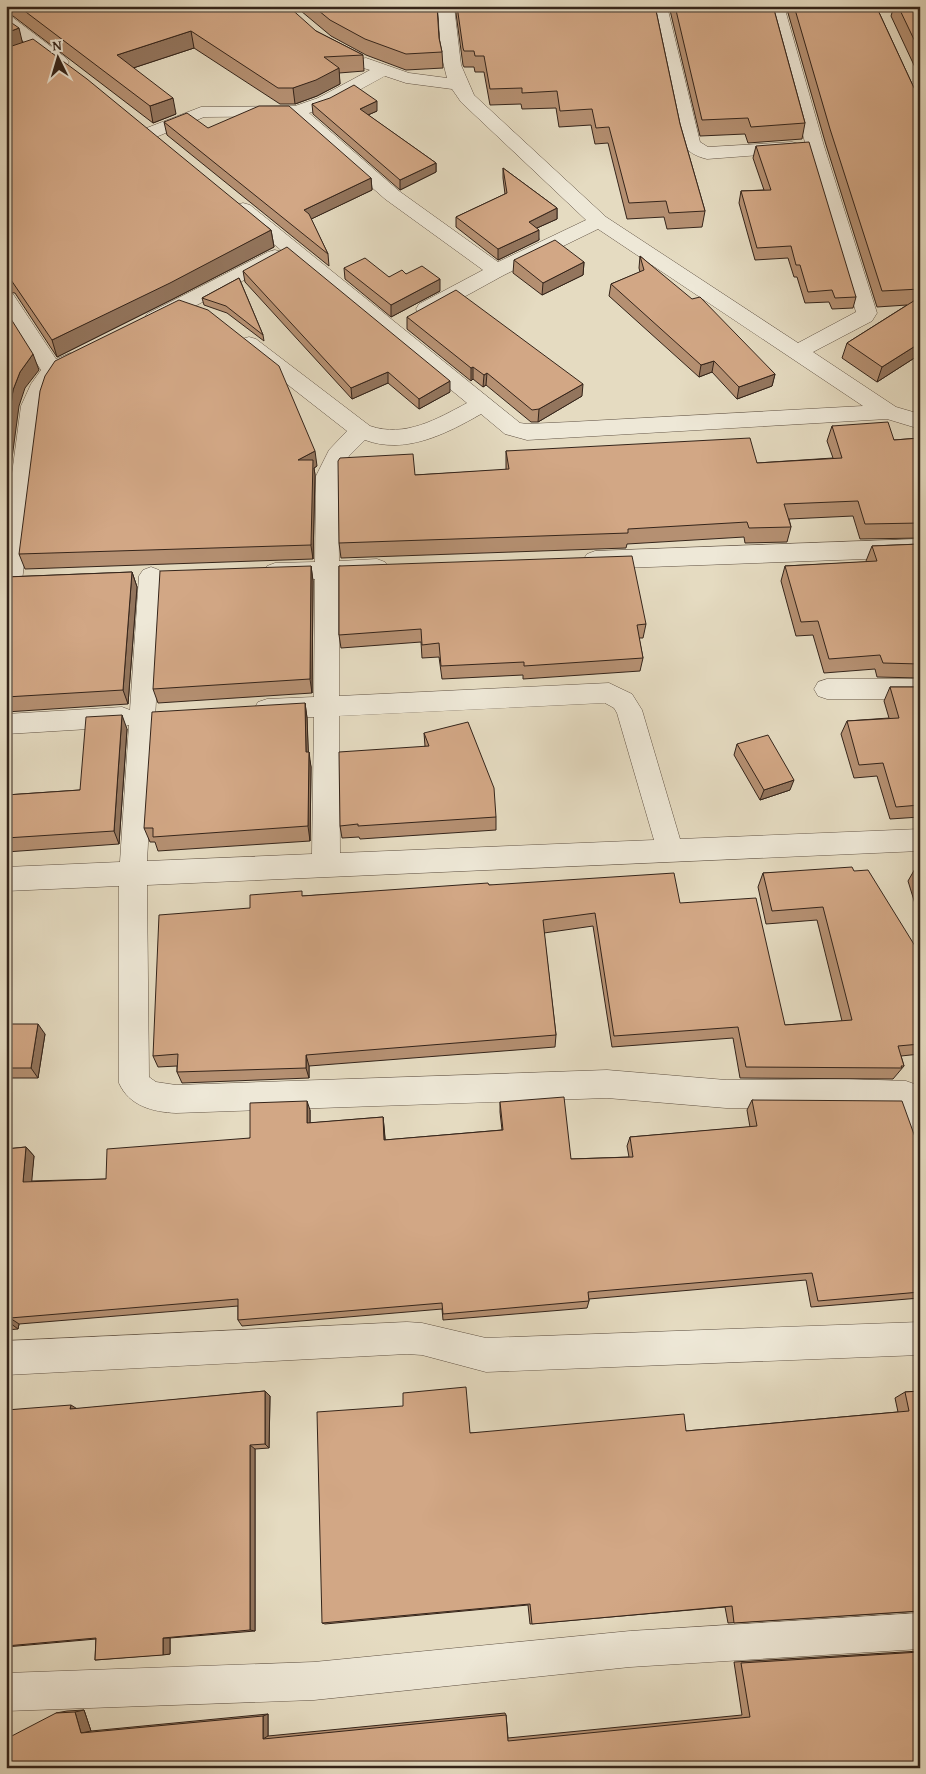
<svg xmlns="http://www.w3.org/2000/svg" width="926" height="1774" viewBox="0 0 926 1774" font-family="'Gentium Book Plus',serif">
<rect width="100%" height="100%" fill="#e5dbc1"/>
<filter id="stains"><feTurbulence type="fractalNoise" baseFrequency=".004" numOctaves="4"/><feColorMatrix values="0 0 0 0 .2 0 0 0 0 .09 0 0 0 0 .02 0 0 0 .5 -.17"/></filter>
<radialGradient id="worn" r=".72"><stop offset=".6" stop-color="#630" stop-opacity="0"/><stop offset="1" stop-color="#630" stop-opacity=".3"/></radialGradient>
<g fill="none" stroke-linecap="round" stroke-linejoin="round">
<g stroke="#605244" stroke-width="1">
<g id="minor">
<path d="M438 6H454L461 65 474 95 606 217 798 343 856 312 806 146 768 6H784L824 146 877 313 872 321 813 352 896 407 920 414V429L887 419 527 440 505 434 481 414C446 434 405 455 365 440L349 456 338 476 339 561 377 559 385 562 389 568 385 574 377 577 339 578V696L609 683 632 694 642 710 680 839 920 829V851L147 885 149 1077 156 1082 176 1085 607 1070 726 1080 849 1079 906 1081 917 1085 920 1092V1150L909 1145 896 1109 726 1108 607 1098 176 1113C153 1112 129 1106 119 1083V886L6 891V867L120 862 129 725 122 727 6 734V714L122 707 130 710 139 576 143 570 151 567 159 570 163 576 147 861 312 854 314 717 267 719 258 716 254 709 258 702 267 699 314 697 315 579 275 581 267 578 263 572 267 566 275 563 315 562 316 476 329 450 347 431 242 349 239 344 242 339 249 337 256 339 370 426C405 438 437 419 467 403L236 213 233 209 236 205 243 203 250 205 520 423 527 424 570 422 863 406 598 229 504 275 433 314 426 316 419 314 416 309 419 304 483 270 385 199 291 116 204 117 156 137 150 138 144 137 141 133 144 129 201 107 295 106 318 98 370 70 360 67 357 63 360 59 366 58 409 73 447 78 441 54ZM385 76 406 83 452 89 461 102 586 220 498 262 399 191 309 113 330 106ZM605 703 614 708 617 713 654 840 340 853 339 716Z"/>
<path d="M651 6H667L700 142 708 147 792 142 799 144 801 148 799 152 707 159C695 156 688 152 681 142Z"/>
<polygon points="6,16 12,17 66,58 69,62 66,66 60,67 54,66 6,29"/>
<polygon points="275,250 282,252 285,256 282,260 161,324 154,326 147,324 144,319 147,314 268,252"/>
<polygon points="6,293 13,294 56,359 70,353 77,355 81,360 77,365 53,384 43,406 22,581 18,587 10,590 6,589 6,519 21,406 31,384 41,370 6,315"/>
<polygon points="920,539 920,557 595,569 587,566 583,560 587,554 595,551"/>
<polygon points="827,679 920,679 920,699 827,699 818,696 814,689 818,682"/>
<polygon points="407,1322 422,1323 486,1338 920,1322 920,1355 486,1372 422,1355 407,1354 6,1375 6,1341"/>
<polygon points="920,1613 920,1649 630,1667 314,1700 6,1711 6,1673 314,1662 630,1631"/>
</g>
</g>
<use href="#minor" fill="#eee8d7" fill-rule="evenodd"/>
</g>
<g fill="#b59072" stroke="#34241a">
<polygon points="6,6 269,6 316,31 363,55 364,71 339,73 340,84 317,96 295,104 280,104 194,48 133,68 176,114 153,123 13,16 6,15"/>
<polygon points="295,6 437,6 439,38 442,52 443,68 406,70 366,55 331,36"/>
<polygon points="455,6 655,6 680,124 705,211 702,227 667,229 664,217 627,219 608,143 595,144 591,125 559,127 556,108 522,109 521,104 490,105 484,72 475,72 474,67 464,67 463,65"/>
<polygon points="669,6 773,6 805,123 802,139 748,143 745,134 700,136"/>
<polygon points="786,6 876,6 914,88 918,93 920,93 920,357 919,355 877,382 842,358 847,343 907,305 877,307 826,145"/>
<polygon points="894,6 920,6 920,78 891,16"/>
<polygon points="6,19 23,42 271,230 274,247 173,299 57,357 15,293 6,292"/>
<polygon points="312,104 377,111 368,115 436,163 436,172 400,190 313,114"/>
<polygon points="164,122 371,178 372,190 311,219 328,254 329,266 167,135"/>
<polygon points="756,146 856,297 853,308 832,309 829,302 805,303 797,277 794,277 788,258 755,260 739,203 741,191 764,190 753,158"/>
<polygon points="503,168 557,208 557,219 537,228 539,240 498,260 456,227 456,217 505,194 503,178"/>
<polygon points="640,256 775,374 772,386 737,399 712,372 699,377 609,296 611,284 640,272 639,268"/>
<polygon points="514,260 584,262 583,275 542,295 513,273"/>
<polygon points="344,268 389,277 406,274 440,291 391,317 345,279"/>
<polygon points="243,271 450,392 419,409 388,383 352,399 245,282"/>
<polygon points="239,278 263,335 264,341 227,313 204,305 202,298"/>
<polygon points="407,317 582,396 538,422 531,422 486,385 483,387 473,379 471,381 407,329"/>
<polygon points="832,426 894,440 920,438 920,538 860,539 853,516 789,519 791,527 787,542 745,543 744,537 627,544 626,548 341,558 339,543 415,475 506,470 506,451 757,463 833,458 827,441"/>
<polygon points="317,466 314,468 315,475 313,559 25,569 19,554"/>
<polygon points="920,544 920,678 877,677 875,669 824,673 813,635 796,636 781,581 785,566 867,562 866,561 872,546"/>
<polygon points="311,566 313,581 312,693 158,703 153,689"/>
<polygon points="339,566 646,624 643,638 639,638 643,658 640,671 523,679 523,675 442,679 439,657 422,658 421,642 341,648 339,635"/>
<polygon points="132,572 137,587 128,704 6,712 6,577"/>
<polygon points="890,687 920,687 920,817 890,819 877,776 854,778 841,734 847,721 889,718 884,701"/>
<polygon points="305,703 307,718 308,752 311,767 310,841 158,851 155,842 150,842 144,828"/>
<polygon points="127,729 119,844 6,852 6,795 80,790"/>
<polygon points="424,733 496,817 496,830 360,839 359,837 342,838 340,826 425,746"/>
<polygon points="737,744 790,790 760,800 734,755"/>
<polygon points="916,867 920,867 920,920 908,881"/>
<polygon points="854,871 920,954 920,1054 901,1056 904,1066 893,1079 740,1078 733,1038 612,1047 593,926 544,933 556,1035 555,1047 309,1066 309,1078 182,1083 177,1072 177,1066 158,1067 153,1056 250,908 303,896 489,885 680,903 785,1025 842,1021 817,920 766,924 758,887 763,873"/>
<polygon points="6,1024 45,1034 38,1078 6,1078"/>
<polygon points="752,1100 915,1137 920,1140 920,1298 811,1307 806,1280 589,1299 589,1301 587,1308 443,1320 442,1309 242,1326 238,1320 238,1306 19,1324 18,1329 6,1330 6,1149 26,1147 34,1156 31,1181 106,1179 250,1138 310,1110 310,1123 383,1117 385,1140 502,1130 500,1112 500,1102 571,1159 629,1157 627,1146 630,1137 750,1127 747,1110"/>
<polygon points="265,1391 270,1396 269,1448 255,1449 255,1631 170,1638 170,1654 95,1660 96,1639 6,1647 6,1410 77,1409"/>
<polygon points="920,1391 920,1611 728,1623 725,1607 530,1624 528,1605 325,1624 322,1623 470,1433 686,1431 898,1412 895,1398 905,1392"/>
<polygon points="920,1651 920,1768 6,1768 56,1713 67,1711 84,1710 91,1731 268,1714 268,1736 505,1713 506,1715 508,1738 742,1715 734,1662"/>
</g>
<g fill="#93755d" stroke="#34241a">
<polygon points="19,28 23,45 6,52 6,33"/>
<polygon points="191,31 194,48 121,72 117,55"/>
<polygon points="339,68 340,84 317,96 295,104 293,88"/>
<polygon points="173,98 176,114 153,123 150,106"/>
<polygon points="377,101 377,111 361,118 360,109"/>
<polygon points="436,163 436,172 400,190 400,180"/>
<polygon points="371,178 372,190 305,222 304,210"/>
<polygon points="557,208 557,219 528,232 529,222"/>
<polygon points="271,230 274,247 173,299 57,357 52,340"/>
<polygon points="539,230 539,240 498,260 498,249"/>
<polygon points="584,262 583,275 542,295 543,283"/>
<polygon points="440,279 440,291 391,317 391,305"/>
<polygon points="920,343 919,355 877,382 882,367"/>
<polygon points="33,354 39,370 25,388 19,406 6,503 6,442 13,390 20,372"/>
<polygon points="714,361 712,372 699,377 701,365"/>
<polygon points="473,367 473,379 471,381 471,368"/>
<polygon points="388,372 388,383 352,399 351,388"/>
<polygon points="487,373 486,385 483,387 484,375"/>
<polygon points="775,374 772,386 737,399 739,387"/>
<polygon points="450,381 450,392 419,409 419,399"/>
<polygon points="583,384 582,396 538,422 539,409"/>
<polygon points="315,451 317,466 314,468 315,475 313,559 298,460"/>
<polygon points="311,566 313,581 312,693 310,679"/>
<polygon points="132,572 137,587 128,704 123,690"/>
<polygon points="305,703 307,718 309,767 306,752"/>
<polygon points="122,715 127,729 119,844 114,831"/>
<polygon points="309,752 311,767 310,841 308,826"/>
<polygon points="794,780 790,790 760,800 764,790"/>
<polygon points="38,1024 45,1034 38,1078 31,1068"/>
<polygon points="306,1055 309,1066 309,1078 306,1068"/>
<polygon points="307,1101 310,1110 310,1132 307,1123"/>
<polygon points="383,1117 384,1126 386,1149 384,1140"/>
<polygon points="26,1147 34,1156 31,1190 23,1182"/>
<polygon points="10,1318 19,1324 18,1329 10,1323"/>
<polygon points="265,1391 270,1396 269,1448 265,1444"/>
<polygon points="71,1405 79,1410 70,1409"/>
<polygon points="250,1445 255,1449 255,1631 250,1630"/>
<polygon points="163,1638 170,1638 170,1654 163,1655"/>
<polygon points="84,1710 91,1731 81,1733 75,1712"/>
<polygon points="268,1714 268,1736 263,1739 263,1716"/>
</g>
<g fill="#d2a785" stroke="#34241a">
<polygon points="18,6 269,6 272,8 272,6 288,6 316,31 363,55 324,57 339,68 316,80 293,88 278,88 191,31 117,55 173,98 150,106"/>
<polygon points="313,6 437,6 439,38 442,52 406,54 365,39 330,20"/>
<polygon points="457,6 655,6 680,124 705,211 669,213 666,201 629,203 609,127 596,128 592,109 560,111 557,91 522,93 522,88 490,89 484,56 475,56 474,51 464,51 463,48"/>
<polygon points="675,6 773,6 805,123 751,127 748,118 702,120"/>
<polygon points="794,6 876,6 914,88 918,93 920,93 920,289 882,291 830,129"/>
<polygon points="898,6 920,6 920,52"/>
<polygon points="6,19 19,28 6,33"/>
<polygon points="33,39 87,79 271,230 170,283 52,340 9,277 6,276 6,48"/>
<polygon points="354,85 377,101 360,109 436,163 400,180 312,104 330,98"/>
<polygon points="259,106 289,106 371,178 304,210 309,214 328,254 164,122 187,113 208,128"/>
<polygon points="809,142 856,297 835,298 832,290 808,292 800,265 796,265 791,246 757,248 741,191 771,190 756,146"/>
<polygon points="503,168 557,208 529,222 539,230 498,249 456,217 507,193"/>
<polygon points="555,240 584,262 543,283 514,260"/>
<polygon points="287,247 450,381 419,399 388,372 351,388 243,271"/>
<polygon points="640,256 692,299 700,297 775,374 739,387 714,361 701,365 611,284 644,270"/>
<polygon points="365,258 389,277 402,270 406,274 422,266 440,279 391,305 344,268"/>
<polygon points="239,278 263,335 226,306 202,298"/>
<polygon points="456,290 583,384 539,409 532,410 487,373 484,375 473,367 471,368 407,317"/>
<polygon points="920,297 920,343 882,367 847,343"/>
<polygon points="179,300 208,310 279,366 315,451 298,460 313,460 311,545 19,554 40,391 45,376 55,361"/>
<polygon points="6,311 33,354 20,372 13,390 6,442"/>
<polygon points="888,422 894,440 920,438 920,523 865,524 858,501 784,504 791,527 749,528 747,522 628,529 628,533 339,543 338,461 340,458 413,454 415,475 509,469 506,451 750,438 757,463 842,458 832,426"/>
<polygon points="920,544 920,664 883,663 880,655 829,659 818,621 801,622 785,566 877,561 872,546"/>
<polygon points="632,556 646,624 637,625 643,658 524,666 524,662 441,666 439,643 422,645 421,629 339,635 339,566"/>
<polygon points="311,566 310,679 153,689 160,571"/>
<polygon points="132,572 123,690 6,697 6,577"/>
<polygon points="890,687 920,687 920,805 896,807 883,763 859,765 847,721 899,718"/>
<polygon points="305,703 306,752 309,752 308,826 153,837 153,828 144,828 152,712"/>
<polygon points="122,715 114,831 6,838 6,795 80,790 86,717"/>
<polygon points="468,722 494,788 496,817 358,826 358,824 340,826 339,752 429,746 424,733"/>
<polygon points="768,735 794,780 764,790 737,744"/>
<polygon points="852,867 854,871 868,870 920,954 920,1044 898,1046 904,1066 901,1066 902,1068 746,1067 738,1027 614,1036 595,913 543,920 556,1035 306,1055 306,1068 177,1072 178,1054 153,1056 159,915 250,908 250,895 302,891 302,896 488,883 489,885 674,873 680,903 756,898 785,1025 852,1020 823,907 772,911 763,873"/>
<polygon points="916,867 920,867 920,881"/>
<polygon points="6,1024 38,1024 31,1068 6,1068"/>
<polygon points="564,1097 571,1159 633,1157 630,1137 757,1126 752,1100 902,1101 915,1137 920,1140 920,1292 818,1301 812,1273 588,1292 589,1301 443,1314 442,1303 238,1320 238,1299 10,1318 10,1323 6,1323 6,1149 26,1147 23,1182 106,1179 107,1149 250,1138 250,1103 307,1101 307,1123 383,1117 384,1140 503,1130 500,1102"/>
<polygon points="466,1387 470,1433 684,1414 686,1431 909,1411 905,1392 920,1391 920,1611 734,1623 732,1606 532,1624 530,1604 322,1623 317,1412 403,1406 403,1393"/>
<polygon points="265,1391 265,1444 250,1445 250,1630 163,1638 163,1655 95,1660 96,1638 6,1646 6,1410 71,1405 70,1409"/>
<polygon points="920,1652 920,1768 6,1768 6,1739 56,1713 75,1712 81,1733 263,1716 263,1739 506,1715 508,1741 750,1717 741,1663"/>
</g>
<rect width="926" height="1774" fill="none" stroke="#e5dbc1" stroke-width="25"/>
<rect x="8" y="8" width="911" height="1759" fill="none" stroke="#34241a" stroke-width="2.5"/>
<rect x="12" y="12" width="901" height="1749" fill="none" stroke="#34241a"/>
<g transform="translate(58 58) rotate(355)" stroke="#eee8d7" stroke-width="4" paint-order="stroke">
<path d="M0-4L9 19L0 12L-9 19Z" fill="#34241a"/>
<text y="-8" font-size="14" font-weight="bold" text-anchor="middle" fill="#34241a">N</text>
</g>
<rect width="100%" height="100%" filter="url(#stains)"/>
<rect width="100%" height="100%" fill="url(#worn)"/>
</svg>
